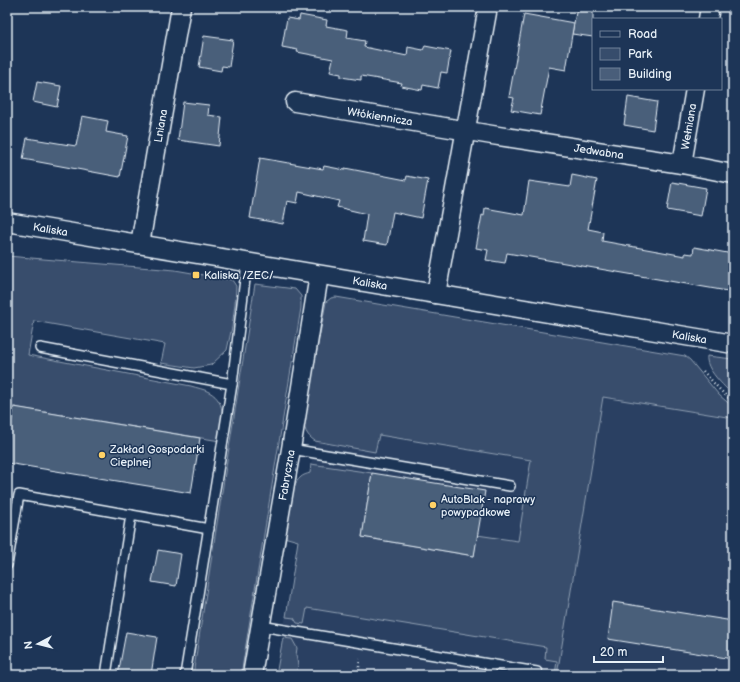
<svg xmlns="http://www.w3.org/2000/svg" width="740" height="682" viewBox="0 0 740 682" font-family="'Balsamiq Sans',sans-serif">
<rect width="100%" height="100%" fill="#1d3557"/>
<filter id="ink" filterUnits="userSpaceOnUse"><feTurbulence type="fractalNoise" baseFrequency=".025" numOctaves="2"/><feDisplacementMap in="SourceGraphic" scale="8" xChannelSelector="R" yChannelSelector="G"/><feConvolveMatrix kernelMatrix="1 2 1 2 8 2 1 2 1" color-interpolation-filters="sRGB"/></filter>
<g filter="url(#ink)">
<polygon fill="#2a4162" points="330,351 733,418 733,675 276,675"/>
<g fill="#374d6c" stroke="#909fb2">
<path d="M7 256 175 270 232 280 236 286 235 304 232 327 227 350 211 365 194 368 161 363 165 344 34 321 28 355 191 386C197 388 204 389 209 392 228 402 222 424 220 441L7 406Z"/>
<polygon points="255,284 295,289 301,296 301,308 241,675 193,675"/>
<path d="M336 297 685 356 690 360 719 395 733 407V418L603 397 557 675H555L557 661 545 659 546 647 307 608 304 624 297 623 294 618 286 617 298 541 284 537C287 520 287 488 301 477 303 475 307 474 310 473L311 464 372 473 362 537 474 556 477 535 518 541 531 460 379 435 375 452 315 441C306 435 304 429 304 419L326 302 331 298Z"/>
<path d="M707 356 733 359V395C724 386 705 369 707 356Z"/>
<polygon points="283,638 292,639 297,648 296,655 298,665 296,675 276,675"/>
</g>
<g fill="#495e7a" stroke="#e8f1f8">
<polygon points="577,7 593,7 593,37 572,34"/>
<polygon points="524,14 574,23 566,70 549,67 540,115 511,110 514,98 509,97"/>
<polygon points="300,15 327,20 326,26 348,30 347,38 365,41 364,47 407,56 408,47 423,50 425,46 451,51 447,73 441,72 438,88 423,85 422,90 401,86 402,83 361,76 361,80 341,77 341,74 330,72 333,59 297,52 298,50 282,47 287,18 299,20"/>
<polygon points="204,36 233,40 229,67 222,66 221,71 199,67"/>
<polygon points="37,82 61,86 57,107 33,102"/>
<polygon points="628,97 657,102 653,130 624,125"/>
<polygon points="183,102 209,105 208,115 222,117 219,146 178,140"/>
<polygon points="82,116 108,121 106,132 128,136 120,177 23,159 27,138 76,146"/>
<polygon points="260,158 323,169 324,166 345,170 345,168 406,180 407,176 428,180 421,218 393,212 387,245 363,241 367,214 337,207 339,201 299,192 297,203 287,201 283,224 250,218"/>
<polygon points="572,175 597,180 588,229 603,232 602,241 685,256 685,253 693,254 694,247 733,254 733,292 507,253 505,263 486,260 488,250 476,248 482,215 484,216 485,208 524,215 529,181 570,187"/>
<polygon points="672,182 706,188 701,216 667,210"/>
<polygon points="14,407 200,438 191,493 7,463 7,447"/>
<polygon points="372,473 485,491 474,556 362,537"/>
<polygon points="158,550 181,554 176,586 152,582"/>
<polygon points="613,602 733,621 733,659 608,639"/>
<polygon points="126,632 157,637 151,675 118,675"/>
</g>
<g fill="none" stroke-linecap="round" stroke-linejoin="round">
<g stroke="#e8f1f8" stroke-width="12">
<g id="lane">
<polyline points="40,348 232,384"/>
<polyline points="291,449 510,486"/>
<polyline points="7,565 19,495 131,515"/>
<polyline points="261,626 537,672"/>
<polyline points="106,675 131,515 209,529"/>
<polyline points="185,675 232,384 247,263"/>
<polyline points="489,675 491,664"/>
</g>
</g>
<g stroke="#e8f1f8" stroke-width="21">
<g id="street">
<polyline points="708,19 710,7"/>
<path id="s1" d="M295 102 492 135 682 164 733 174"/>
<path id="s2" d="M682 164 695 89"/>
<path id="s3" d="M7 222 733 344"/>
<path id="s4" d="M140 244 181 7"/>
<polyline points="436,294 488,7"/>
<path id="s5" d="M252 675 291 449 319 275"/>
</g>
</g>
<g stroke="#e8f1f8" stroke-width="2.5" stroke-dasharray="1 3" stroke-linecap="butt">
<polyline points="703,371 721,391 733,402"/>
<polyline points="358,675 360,659"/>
</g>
<use href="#lane" stroke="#1d3557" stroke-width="9"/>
<use href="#street" stroke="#1d3557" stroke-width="18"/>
</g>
</g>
<g fill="#ffd166" stroke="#1d3557" stroke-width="1.5">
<rect x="192" y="271" width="8" height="8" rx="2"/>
<circle cx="102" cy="455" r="4"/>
<circle cx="433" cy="505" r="4"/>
</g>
<g text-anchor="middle" stroke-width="3" stroke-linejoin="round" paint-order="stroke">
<g font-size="11" fill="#e8f1f8" stroke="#1d3557">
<text dy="4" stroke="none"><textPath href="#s1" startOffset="86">Włókiennicza</textPath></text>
<text dy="4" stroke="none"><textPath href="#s4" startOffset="120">Lniana</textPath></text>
<text dy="4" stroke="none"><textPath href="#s2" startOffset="38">Wełniana</textPath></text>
<text dy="4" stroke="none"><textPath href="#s1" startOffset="308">Jedwabna</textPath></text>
<text dy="4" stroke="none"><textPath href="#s3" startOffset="44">Kaliska</textPath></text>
<text dy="4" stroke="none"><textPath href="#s3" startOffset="368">Kaliska</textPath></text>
<text dy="4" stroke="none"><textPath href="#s3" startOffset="692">Kaliska</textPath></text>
<text dy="4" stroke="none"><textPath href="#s5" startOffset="203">Fabryczna</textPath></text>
</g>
<g font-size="11" fill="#e8f1f8" stroke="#1d3557" text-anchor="start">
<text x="204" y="279">Kaliska /ZEC/</text>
<text x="110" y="453">Zakład Gospodarki<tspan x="110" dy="13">Cieplnej</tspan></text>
<text x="441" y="503">AutoBlak - naprawy<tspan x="441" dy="13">powypadkowe</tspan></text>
</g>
</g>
<rect width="740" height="682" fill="none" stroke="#1d3557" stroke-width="24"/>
<rect x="12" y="12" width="716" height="658" fill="none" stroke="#e8f1f8" stroke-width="1.5" filter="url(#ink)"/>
<rect x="592" y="18" width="130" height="72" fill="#1d3557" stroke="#6e8097"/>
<rect x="600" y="31" width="20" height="6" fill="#1d3557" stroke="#6e8097"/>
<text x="628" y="38" font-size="12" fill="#e8f1f8">Road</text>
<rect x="600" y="48" width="20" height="12" fill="#374d6c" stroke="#6e8097"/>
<text x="628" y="58" font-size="12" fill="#e8f1f8">Park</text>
<rect x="600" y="68" width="20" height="12" fill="#495e7a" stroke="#6e8097"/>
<text x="628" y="78" font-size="12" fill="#e8f1f8">Building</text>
<g transform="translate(38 644) rotate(263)" stroke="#1d3557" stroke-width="3" paint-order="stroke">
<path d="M0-3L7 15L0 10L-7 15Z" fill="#e8f1f8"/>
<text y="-6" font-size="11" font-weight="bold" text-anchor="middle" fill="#e8f1f8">N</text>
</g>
<path d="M594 656v6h69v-6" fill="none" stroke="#e8f1f8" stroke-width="2"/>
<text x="600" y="656" font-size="12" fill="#e8f1f8" stroke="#1d3557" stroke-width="3" paint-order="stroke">20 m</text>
</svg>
